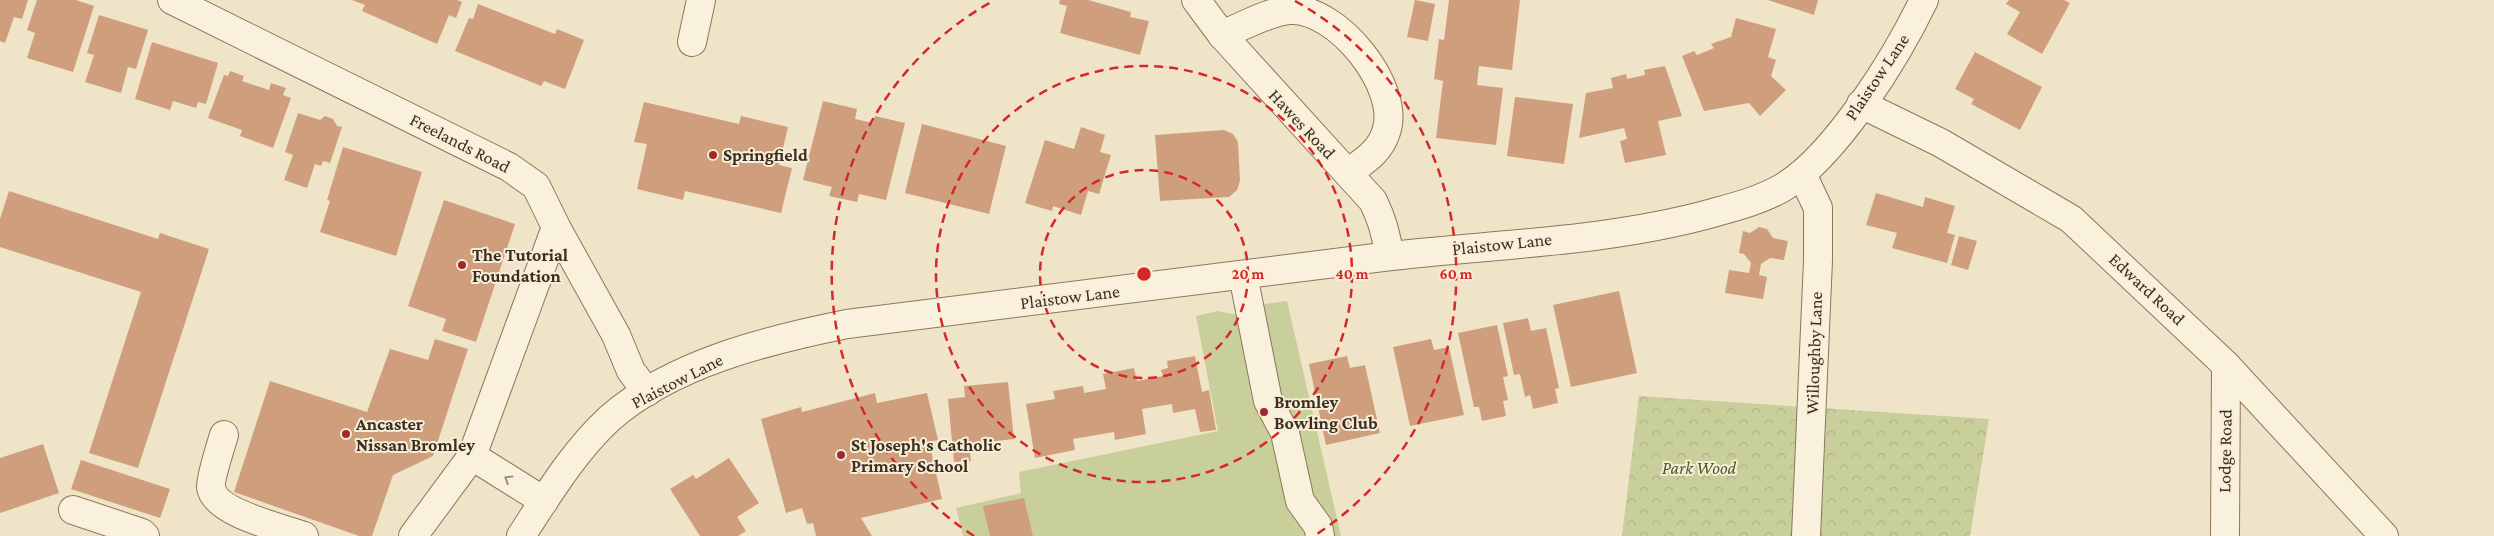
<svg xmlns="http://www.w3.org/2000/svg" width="2494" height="536" viewBox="0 0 2494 536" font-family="'Crimson Pro',serif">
<defs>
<pattern id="forest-crowns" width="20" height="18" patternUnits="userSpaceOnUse" patternTransform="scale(1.25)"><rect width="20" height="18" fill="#c9cf9b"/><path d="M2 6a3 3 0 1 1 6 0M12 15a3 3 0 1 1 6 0" fill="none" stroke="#aeb285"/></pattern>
</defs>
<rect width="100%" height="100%" fill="#f0e4c8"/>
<polygon fill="url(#forest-crowns)" points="1639,396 1989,419 1970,536 1622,536"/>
<polygon fill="#c9cf9b" points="1287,301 1341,536 963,536 956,508 1021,493 1019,472 1218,431 1196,316 1218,311 1238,315 1259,310 1264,304"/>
<g fill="#cf9f7d">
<polygon points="0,0 28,0 22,19 14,17 5,43 0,41"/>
<polygon points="37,0 76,0 94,6 73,72 27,58 35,33 27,30"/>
<polygon points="352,0 457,0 462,2 456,18 449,15 437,44 362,11 365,5"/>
<polygon points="1060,0 1088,0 1131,12 1130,17 1149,21 1140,55 1060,33 1067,6 1059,4"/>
<polygon points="1415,0 1435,4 1428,41 1407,37"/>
<polygon points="1449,0 1520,0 1512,70 1479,66 1477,85 1503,88 1496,145 1436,138 1443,81 1434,79 1439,39 1444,40"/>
<polygon points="1768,0 1818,0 1814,15"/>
<polygon points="2009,0 2064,0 2070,3 2042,54 2007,34 2020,12 2006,4"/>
<polygon points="478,4 555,34 557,29 584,40 565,89 544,81 541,86 455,51 469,18 473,19"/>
<polygon points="99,15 148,30 136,69 128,67 121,93 85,82 94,55 87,53"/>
<polygon points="1736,18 1776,29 1768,57 1776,60 1771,76 1786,90 1760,116 1749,103 1704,111 1682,56 1694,51 1697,55 1714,48 1711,44 1731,37"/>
<polygon points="152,42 218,63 206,104 198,102 196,108 173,101 170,110 135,99"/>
<polygon points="1975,52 2042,87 2020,130 1971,104 1974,99 1955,89"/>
<polygon points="1665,66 1682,116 1658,121 1666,155 1625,163 1620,141 1627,139 1624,128 1579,138 1586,93 1613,88 1611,78 1626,74 1627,79 1645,75 1644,70"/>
<polygon points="230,71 244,76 242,81 269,90 271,83 286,88 283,95 291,98 273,148 240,136 242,130 208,118 224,75 228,76"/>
<polygon points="1515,97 1573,104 1564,164 1507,156"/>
<polygon points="823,101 857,109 855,119 873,123 875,116 905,123 886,200 859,194 857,202 829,196 832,187 803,180"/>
<polygon points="644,102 739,124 741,116 788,127 779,165 792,168 781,213 685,191 683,200 637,189 647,144 634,142"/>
<polygon points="298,113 320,120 325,116 333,119 337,126 342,127 330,163 323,161 321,166 315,164 307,188 284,180 293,155 285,152"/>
<polygon points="922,124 1006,146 989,214 905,193"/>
<polygon points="1081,127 1105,135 1100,152 1111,155 1099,194 1088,191 1081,215 1053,206 1052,211 1025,203 1045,140 1074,149"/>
<polygon points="1224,130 1233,134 1238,142 1240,181 1237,190 1229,197 1160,201 1155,135"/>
<polygon points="343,147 422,172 396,256 320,232 330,201 327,200"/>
<polygon points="9,191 158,239 160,233 209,249 138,468 89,453 141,292 0,247 0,219"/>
<polygon points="1876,193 1923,207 1925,197 1955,206 1947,233 1955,235 1947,263 1892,248 1897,233 1866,225"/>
<polygon points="444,200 515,224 476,342 442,331 446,319 408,306"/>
<polygon points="1759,227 1767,229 1773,238 1788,241 1784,260 1770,258 1761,264 1759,275 1767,277 1763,299 1725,293 1729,270 1749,273 1751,263 1744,254 1739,253 1743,231 1750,233"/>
<polygon points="1959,236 1977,241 1968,270 1951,265"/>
<polygon points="1619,291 1637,373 1571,387 1553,305"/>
<polygon points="1528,318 1531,331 1546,328 1559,388 1555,389 1558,403 1533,409 1530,395 1525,397 1520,374 1514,375 1503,323"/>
<polygon points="1497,325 1508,376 1503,377 1508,400 1503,401 1506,416 1482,421 1479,407 1474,407 1458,333"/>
<polygon points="435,339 468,349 433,456 393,475 372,536 359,536 234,492 270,381 367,412 390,349 428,360"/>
<polygon points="1431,339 1434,350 1449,347 1464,415 1410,426 1393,347"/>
<polygon points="1195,356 1202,392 1209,390 1216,430 1200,432 1195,409 1173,413 1172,404 1142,409 1146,434 1115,440 1114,432 1073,439 1075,450 1035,458 1026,404 1055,399 1053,391 1083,386 1084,393 1106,389 1103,374 1134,368 1137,381 1163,376 1161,370 1168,368 1167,361"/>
<polygon points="1347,356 1350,368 1365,365 1380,433 1326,445 1309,364"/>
<polygon points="1008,382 1014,439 969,444 971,461 954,462 948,399 965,397 964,386"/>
<polygon points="875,393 877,403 927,393 938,440 929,442 942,499 861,518 872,536 816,536 813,523 807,524 802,508 786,513 761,419 801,407 802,412"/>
<polygon points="43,444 59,493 0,513 0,458"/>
<polygon points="729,458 759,503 737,517 746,531 738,536 700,536 670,489 693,475 696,479"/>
<polygon points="81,460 170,489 160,518 71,489"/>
<polygon points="1024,498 1033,536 990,536 983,506"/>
</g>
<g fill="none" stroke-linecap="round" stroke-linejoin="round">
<g stroke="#8d765c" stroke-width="30">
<g id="minor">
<polyline points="172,0 509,167 536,186 556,227 616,335 631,371 647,392"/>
<path d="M1196 0 1222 35 1373 201C1382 219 1387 235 1389 256"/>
<path d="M1222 35C1241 27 1270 11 1290 10 1337 7 1402 88 1386 132 1380 152 1364 161 1348 173"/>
<polyline points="692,42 701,0"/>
<polyline points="1861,104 1941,143 2071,219 2226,365 2384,536"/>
<polyline points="1802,174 1818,208 1818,260 1806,536"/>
<polyline points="1243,275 1268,401 1285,433 1300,501 1318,526 1320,536"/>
<path d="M224 435C221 445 210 479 211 487 214 513 282 528 304 536"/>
<polyline points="472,456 544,501"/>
<polyline points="73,510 142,533 145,536"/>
<polyline points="413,536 472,456 556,227"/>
<path d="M521 536C547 496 574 451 610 418 673 363 768 340 847 324 1029 302 1210 277 1391 256 1496 244 1606 242 1709 214 1734 207 1759 201 1782 188 1836 156 1897 56 1924 0"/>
<polyline points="2225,536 2226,365"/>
</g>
</g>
<use href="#minor" stroke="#faf1dc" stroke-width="28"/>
</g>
<defs><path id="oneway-chevron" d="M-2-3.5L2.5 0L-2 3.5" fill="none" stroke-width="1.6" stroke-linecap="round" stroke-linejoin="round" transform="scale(1.25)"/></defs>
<use stroke="#9c907e" href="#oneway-chevron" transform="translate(508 479) rotate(-148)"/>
<g fill="none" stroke="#d62828" stroke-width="2.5" stroke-dasharray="9 6">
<circle cx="1144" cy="274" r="104"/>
<circle cx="1144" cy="274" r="208"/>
<path d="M974 536A312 312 0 0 1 993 1M1295 1A312 312 0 0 1 1314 536"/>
</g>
<g fill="#9e2a2b" stroke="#f7eed8" stroke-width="2">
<circle cx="713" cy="155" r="5"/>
<circle cx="462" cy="265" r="5"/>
<circle cx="1264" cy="412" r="5"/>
<circle cx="346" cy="434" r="5"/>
<circle cx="841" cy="455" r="5"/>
</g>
<g text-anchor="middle" stroke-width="4" stroke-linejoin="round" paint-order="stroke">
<g font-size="18" fill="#3d2e20" stroke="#f7eed8">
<text transform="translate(1877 77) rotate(-56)" y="6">Plaistow Lane</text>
<text transform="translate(1302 124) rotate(47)" y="6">Hawes Road</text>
<text transform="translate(460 143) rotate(27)" y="6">Freelands Road</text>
<text transform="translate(1502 244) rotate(-6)" y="6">Plaistow Lane</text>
<text transform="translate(2147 289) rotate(43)" y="6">Edward Road</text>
<text transform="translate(1070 297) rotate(-7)" y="6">Plaistow Lane</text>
<text transform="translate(1814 353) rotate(-88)" y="6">Willoughby Lane</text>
<text transform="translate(677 381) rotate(-27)" y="6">Plaistow Lane</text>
<text transform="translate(2225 451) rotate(-89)" y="6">Lodge Road</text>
</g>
<g font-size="18" font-weight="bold" fill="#3d2e20" stroke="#f7eed8" text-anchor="start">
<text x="723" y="161">Springfield</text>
<text x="472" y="261">The Tutorial<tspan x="472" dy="21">Foundation</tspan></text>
<text x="1274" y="408">Bromley<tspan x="1274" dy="21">Bowling Club</tspan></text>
<text x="356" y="430">Ancaster<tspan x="356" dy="21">Nissan Bromley</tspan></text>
<text x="851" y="451">St Joseph's Catholic<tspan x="851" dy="21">Primary School</tspan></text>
</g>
<g font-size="18" font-style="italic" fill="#4d5a26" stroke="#f7eed8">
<text x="1699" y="474">Park Wood</text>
</g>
</g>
<circle cx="1144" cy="274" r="8" fill="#d62828" stroke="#f7eed8" stroke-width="2.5"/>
<g font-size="15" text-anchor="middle" font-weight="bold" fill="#d62828" stroke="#f7eed8" stroke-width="4" stroke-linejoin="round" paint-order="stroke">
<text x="1248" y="279">20 m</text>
<text x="1352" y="279">40 m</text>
<text x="1456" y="279">60 m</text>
</g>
</svg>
